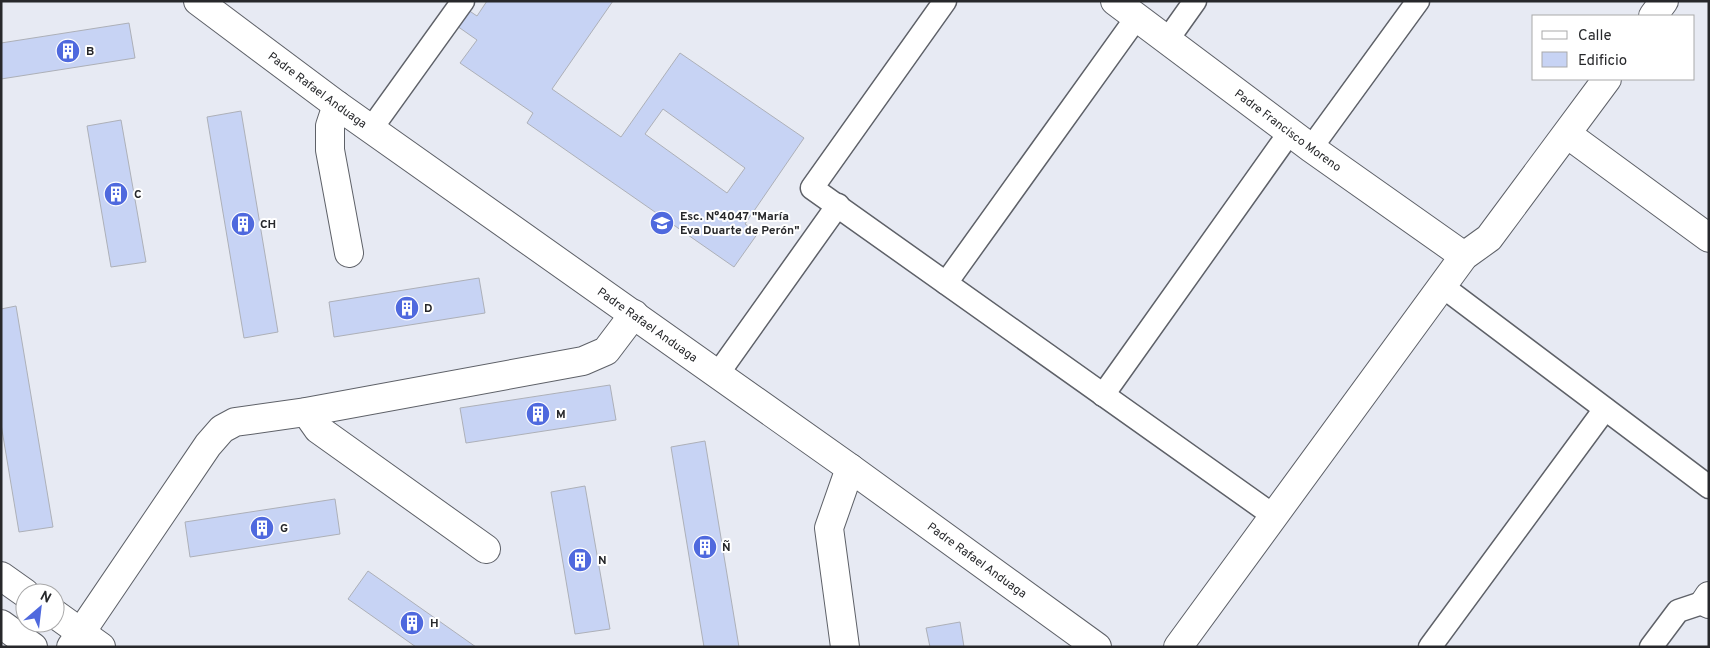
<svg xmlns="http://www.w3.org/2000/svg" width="1710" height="648" viewBox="0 0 1710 648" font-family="Overpass,sans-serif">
<rect width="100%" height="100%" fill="#e7eaf3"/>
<g fill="#c7d3f4" stroke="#adb0b8" fill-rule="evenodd">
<path d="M487 1H613L552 89 621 137 680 53 804 138 745 224 758 233 734 267 527 123 533 113 460 63 477 40 457 26 468 10 477 16ZM663 109 745 168 727 193 645 134Z"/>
<polygon points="129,23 135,58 1,79 1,43"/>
<polygon points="241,111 278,332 244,338 207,117"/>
<polygon points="121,120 146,262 111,267 87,126"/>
<polygon points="479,278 485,313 334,337 329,302"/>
<polygon points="16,306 53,527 19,532 1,424 1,309"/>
<polygon points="610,385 616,420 466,443 460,408"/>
<polygon points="705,441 739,647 704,647 671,447"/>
<polygon points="585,486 610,629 575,634 551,492"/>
<polygon points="335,499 340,534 190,557 185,522"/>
<polygon points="368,571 476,647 416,647 348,599"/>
<polygon points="960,622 964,647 930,647 926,628"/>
</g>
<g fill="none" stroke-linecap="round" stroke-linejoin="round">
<g stroke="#5e6168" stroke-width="25">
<g id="pedestrian">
<polyline points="945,1 812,188 1274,516"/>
<polyline points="1168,39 1195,1"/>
<polyline points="371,129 463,1"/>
<polyline points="1311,148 1418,1"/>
<polyline points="946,283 1137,17"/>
<polyline points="1442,286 1709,487"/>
<polyline points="717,375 838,205"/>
<polyline points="1103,395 1290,132"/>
<polyline points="1430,647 1605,409"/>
<polyline points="1651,647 1678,611 1705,602"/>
</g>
</g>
<g stroke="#5e6168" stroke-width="30">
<g id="minor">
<path id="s1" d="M1115 1 1311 148 1464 256"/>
<polyline points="1653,16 1664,1"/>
<polyline points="337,105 330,126 330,150 349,253"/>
<polyline points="1567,134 1709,238"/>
<polyline points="306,412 318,429 486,549"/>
<polyline points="1,576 25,593"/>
<polyline points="1709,596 1705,602 1709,604"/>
<polyline points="55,614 101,647"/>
<polyline points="1,624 33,647"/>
<polyline points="71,647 208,445 222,429 235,422 306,412 583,361 606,351 634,314"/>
<polyline points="845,647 829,528 850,468"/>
<polyline points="1178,647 1464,256 1489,238 1607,79"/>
</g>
</g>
<g stroke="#5e6168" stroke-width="30">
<g id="tertiary">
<path id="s2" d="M198 1 337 105 850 468 1097 647"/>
</g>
</g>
<use href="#pedestrian" stroke="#fff" stroke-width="22"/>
<use href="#minor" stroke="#fff" stroke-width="28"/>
<use href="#tertiary" stroke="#fff" stroke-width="28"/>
</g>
<defs>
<g id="building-disc" transform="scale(1.25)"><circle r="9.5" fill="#4f69de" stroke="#fff"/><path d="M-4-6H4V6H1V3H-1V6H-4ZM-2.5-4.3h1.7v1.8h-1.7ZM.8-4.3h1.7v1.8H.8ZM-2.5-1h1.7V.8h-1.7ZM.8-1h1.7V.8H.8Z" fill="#fff"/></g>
<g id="school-disc" transform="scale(1.25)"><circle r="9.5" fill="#4f69de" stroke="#fff"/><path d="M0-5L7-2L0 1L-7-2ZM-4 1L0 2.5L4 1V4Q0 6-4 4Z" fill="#fff"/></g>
</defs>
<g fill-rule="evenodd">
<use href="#building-disc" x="68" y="51"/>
<use href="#building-disc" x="116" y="194"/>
<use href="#school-disc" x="662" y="223"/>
<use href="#building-disc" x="243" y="224"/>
<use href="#building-disc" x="407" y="308"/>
<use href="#building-disc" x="538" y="414"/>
<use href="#building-disc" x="262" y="528"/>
<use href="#building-disc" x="705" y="547"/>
<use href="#building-disc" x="580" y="560"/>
<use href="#building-disc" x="412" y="623"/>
</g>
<g text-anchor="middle" stroke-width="4" stroke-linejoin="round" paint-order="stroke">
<g font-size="12" font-weight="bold" fill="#27282b" stroke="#fff" text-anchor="start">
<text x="86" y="55">B</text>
<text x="134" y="198">C</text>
<text x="680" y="220">Esc. N°4047 "María<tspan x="680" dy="14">Eva Duarte de Perón"</tspan></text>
<text x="260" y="228">CH</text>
<text x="424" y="312">D</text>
<text x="556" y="418">M</text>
<text x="280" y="532">G</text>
<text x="722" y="551">Ñ</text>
<text x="598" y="564">N</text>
<text x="430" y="627">H</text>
</g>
<g font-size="12" fill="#27282b" stroke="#fff">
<text dy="4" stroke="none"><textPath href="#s2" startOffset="149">Padre Rafael Anduaga</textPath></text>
<text dy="4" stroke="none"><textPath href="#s1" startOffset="216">Padre Francisco Moreno</textPath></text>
<text dy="4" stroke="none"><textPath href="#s2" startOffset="554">Padre Rafael Anduaga</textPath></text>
<text dy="4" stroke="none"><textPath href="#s2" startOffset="959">Padre Rafael Anduaga</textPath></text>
</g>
</g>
<rect width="1710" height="648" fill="none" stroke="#27282b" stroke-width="5"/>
<rect x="1532" y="15" width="162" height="65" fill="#ffffff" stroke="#a9a9aa"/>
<rect x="1542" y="31" width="25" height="8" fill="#ffffff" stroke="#a9a9aa"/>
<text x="1578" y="40" font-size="15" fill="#27282b">Calle</text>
<rect x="1542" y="52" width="25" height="15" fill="#c7d3f4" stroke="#a9a9aa"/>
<text x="1578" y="65" font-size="15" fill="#27282b">Edificio</text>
<g transform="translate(40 608) rotate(28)"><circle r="24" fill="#ffffff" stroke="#a9a9aa"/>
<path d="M0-4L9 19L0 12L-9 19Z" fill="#4f69de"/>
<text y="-8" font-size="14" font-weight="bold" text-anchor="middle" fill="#27282b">N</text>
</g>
</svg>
